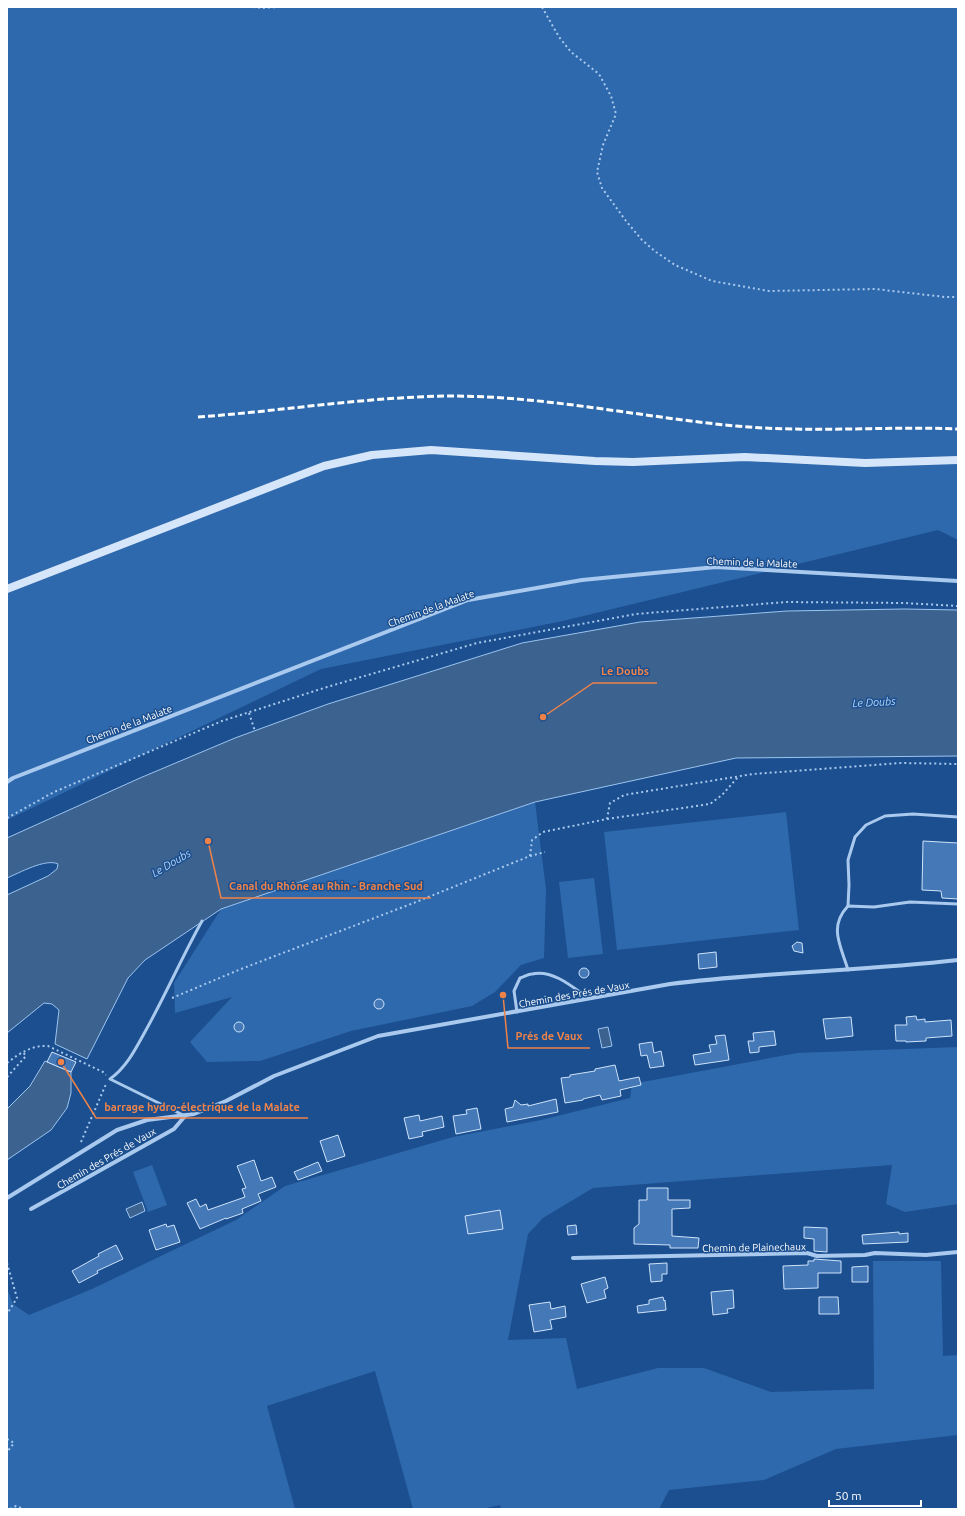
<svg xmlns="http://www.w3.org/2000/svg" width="965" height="1516" viewBox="0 0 965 1516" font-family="Ubuntu,sans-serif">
<rect width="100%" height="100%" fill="#1b4f8f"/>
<g fill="#2e69ad">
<polygon points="7,7 958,7 958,540 938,530 563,621 321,669 7,820"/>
<polygon points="535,802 546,889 544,958 521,965 495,992 472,1006 351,1031 260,1061 207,1062 190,1042 232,997 175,1013 174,983 221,909"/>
<polygon points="786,812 799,930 617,950 604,832"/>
<polygon points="594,878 603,954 568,958 559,882"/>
<polygon points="958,1047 958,1204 905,1212 886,1204 892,1165 593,1188 543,1218 528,1234 508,1340 566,1338 577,1389 658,1368 704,1368 771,1392 874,1389 873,1261 941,1261 943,1356 958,1355 958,1435 836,1449 764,1480 669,1490 659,1509 501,1509 500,1505 482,1509 413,1509 375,1371 267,1406 295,1509 7,1509 7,1288 13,1304 29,1315 92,1289 236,1220 285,1186 453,1137 541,1120 630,1098 632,1084 797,1053"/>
<polygon points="152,1165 167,1205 148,1212 133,1172"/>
</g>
<g fill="#3c6290" stroke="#9cc4f0">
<path d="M904 609 958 610V756L736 758 535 802 221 909 145 960 128 978 87 1059 55 1044 59 1010 52 1004 44 1003 7 1033V895L48 876 57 869 58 864C46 858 19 873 7 878V838L140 778 235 738 328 704 522 643 640 622 787 611Z"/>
<polygon points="608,1027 612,1046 602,1048 598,1029"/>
<polygon points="45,1061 71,1072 71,1093 67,1108 51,1130 7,1160 7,1109 30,1086"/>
<polygon points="142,1202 145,1211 130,1218 126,1209"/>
</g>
<g fill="#4478b7" stroke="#cfe3fa">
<polygon points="923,841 958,843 958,899 942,898 941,891 922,890"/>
<polygon points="797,942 802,943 803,953 794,951 792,946"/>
<polygon points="716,952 717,967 699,969 698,954"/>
<circle cx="584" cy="973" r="5"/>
<circle cx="379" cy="1004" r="5"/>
<polygon points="916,1016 917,1020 925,1019 925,1022 951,1020 952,1036 926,1038 926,1041 906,1042 906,1041 896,1041 895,1025 907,1025 906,1017"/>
<polygon points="851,1017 853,1036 826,1039 823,1019"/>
<circle cx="239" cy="1027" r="5"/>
<polygon points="774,1031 776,1045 759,1047 759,1052 750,1053 748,1041 754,1041 753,1033"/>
<polygon points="725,1035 729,1060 695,1065 693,1055 711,1052 709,1045 717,1044 715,1036"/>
<polygon points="652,1042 654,1053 661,1051 664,1066 650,1068 647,1055 641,1056 639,1044"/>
<polygon points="52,1052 76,1062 71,1072 47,1062"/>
<polygon points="615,1065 619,1081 639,1077 641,1085 620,1090 621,1096 602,1100 600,1095 583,1099 583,1100 565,1103 561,1078 570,1077 570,1075 595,1071 595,1069"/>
<polygon points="556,1099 558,1112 507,1122 505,1109 513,1107 515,1100 521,1105 528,1104 528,1106"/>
<polygon points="477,1108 481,1129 456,1134 453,1116 467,1114 466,1110"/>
<polygon points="419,1115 420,1121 442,1116 444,1127 422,1132 423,1136 409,1139 404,1118"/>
<polygon points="338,1135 345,1156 327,1162 320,1141"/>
<polygon points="254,1160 261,1181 272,1177 276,1187 258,1194 261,1201 242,1209 243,1213 226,1219 226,1218 200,1229 187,1203 196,1199 200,1207 206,1204 208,1210 245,1197 242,1189 246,1188 237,1166"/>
<polygon points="318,1162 322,1171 298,1180 294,1172"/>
<polygon points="647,1188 668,1188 668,1200 690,1200 690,1208 672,1209 672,1236 699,1238 698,1248 670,1248 670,1245 634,1244 634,1228 639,1224 639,1200 647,1200"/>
<polygon points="500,1210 503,1229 468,1234 465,1216"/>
<polygon points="166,1224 167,1227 174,1225 180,1242 156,1250 149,1230"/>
<polygon points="576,1225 577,1234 568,1235 567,1226"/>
<polygon points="804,1227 827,1228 827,1252 814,1251 814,1239 804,1238"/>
<polygon points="899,1232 899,1234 908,1233 908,1242 863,1244 862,1235"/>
<polygon points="116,1245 123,1259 97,1271 98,1273 79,1283 72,1271 99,1256 98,1254"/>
<polygon points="814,1259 841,1261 841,1273 818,1273 818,1288 784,1289 783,1266 808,1265 808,1261 814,1261"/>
<polygon points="667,1263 667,1274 662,1274 662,1281 651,1282 649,1264"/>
<polygon points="868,1266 868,1282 852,1282 852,1267"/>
<polygon points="605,1277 608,1288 604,1290 606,1298 587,1303 581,1284"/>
<polygon points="733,1290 734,1308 727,1309 728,1313 713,1315 711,1292"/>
<polygon points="663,1297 664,1301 665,1300 666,1310 638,1313 637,1306 649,1304 649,1300"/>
<polygon points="819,1297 838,1297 839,1314 819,1314"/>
<polygon points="550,1302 551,1309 565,1306 566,1317 550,1320 552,1329 534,1332 529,1305"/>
</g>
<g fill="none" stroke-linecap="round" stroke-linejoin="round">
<g stroke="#a9c9ee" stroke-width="2" stroke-dasharray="2 3" stroke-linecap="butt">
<polyline points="253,7 262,8 277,7"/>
<polyline points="542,7 559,37 571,52 599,74 611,96 616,114 603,145 597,172 602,188 626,221 642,240 656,252 675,265 712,281 769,291 875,289 945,297 958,297"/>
<polyline points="249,713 255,731"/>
<polyline points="7,818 54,792 222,721 327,687 477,643 636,614 786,602 904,603 958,606"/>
<polyline points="607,819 710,804 722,795 738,777"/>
<polyline points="530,856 545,852"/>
<polyline points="172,998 241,969 411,904 530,856 532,840 543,832 607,819 610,803 624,795 753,774 901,763 958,764"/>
<path d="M7 1063C20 1053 32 1045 48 1046L103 1072 106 1075"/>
<polyline points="7,1077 26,1056 22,1051"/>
<polyline points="81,1142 106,1084"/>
<polyline points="7,1263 17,1298 7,1314"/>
<polyline points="7,1439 14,1443 7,1452"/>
<polyline points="10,1509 16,1506 24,1509"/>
</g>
<g stroke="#a9c9ee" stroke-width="3">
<polyline points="848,906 849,885 848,860 855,837 866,825 885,816 913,814 958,817"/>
<path d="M848 970C841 946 828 927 848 906L874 907 910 902 958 904"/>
<path d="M517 1012 514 991 520 978C524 977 528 974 532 974 552 969 573 987 588 998"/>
<path d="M183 1115 110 1079C127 1067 136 1048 146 1030 166 994 182 957 202 921"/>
</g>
<g stroke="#a9c9ee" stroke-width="4">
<polyline points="7,782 13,778 468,600 582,580 716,567 958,581"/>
<path d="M7 1198 117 1130 147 1120 194 1114 226 1101 274 1076 378 1036 670 984C765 972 862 971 958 960"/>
<polyline points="31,1209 174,1129 185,1116"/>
<polyline points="573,1258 807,1253 817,1256 865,1255 875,1253 926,1255 958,1252"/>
</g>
<polyline stroke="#d6e6fa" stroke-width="8" points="7,589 324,466 372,455 431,450 595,461 633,462 745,457 865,463 958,460"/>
<path stroke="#fff" stroke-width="3" stroke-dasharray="7 3" stroke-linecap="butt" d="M198 417C282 411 365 397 450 396 546 396 640 417 736 426 810 433 884 426 958 429"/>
</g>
<g text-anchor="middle" stroke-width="3" stroke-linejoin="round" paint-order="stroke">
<g font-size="10" fill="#fff" stroke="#1b4f8f">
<text transform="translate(752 562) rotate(2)" y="4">Chemin de la Malate</text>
<text transform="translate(431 608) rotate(-20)" y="4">Chemin de la Malate</text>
<text transform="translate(129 724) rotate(-21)" y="4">Chemin de la Malate</text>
<text transform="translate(574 994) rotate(-10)" y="4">Chemin des Prés de Vaux</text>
<text transform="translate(106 1158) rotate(-30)" y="4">Chemin des Prés de Vaux</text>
<text transform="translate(754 1247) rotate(-1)" y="4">Chemin de Plainechaux</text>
</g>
<g font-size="11" font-style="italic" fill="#b5d3f5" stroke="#1b4f8f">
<text transform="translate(874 702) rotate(-3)" y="4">Le Doubs</text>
<text transform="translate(171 863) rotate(-31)" y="4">Le Doubs</text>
</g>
</g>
<path fill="none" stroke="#ee8249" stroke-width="1.5" d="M543 717L593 683H657M208 841L221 898H431M503 995L508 1048H590M61 1062L96 1118H308"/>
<g fill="#ee8249" stroke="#1b4f8f" stroke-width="1.5">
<circle cx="543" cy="717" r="4"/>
<circle cx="208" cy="841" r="4"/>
<circle cx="503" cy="995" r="4"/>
<circle cx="61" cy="1062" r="4"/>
</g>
<g font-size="11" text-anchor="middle" font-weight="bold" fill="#ee8249" stroke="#1b4f8f" stroke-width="3" stroke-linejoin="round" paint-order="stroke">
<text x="625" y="675">Le Doubs</text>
<text x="326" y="890">Canal du Rhône au Rhin - Branche Sud</text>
<text x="549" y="1040">Prés de Vaux</text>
<text x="202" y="1111">barrage hydro-électrique de la Malate</text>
</g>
<rect width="965" height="1516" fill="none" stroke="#ffffff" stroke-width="16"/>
<path d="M829 1500v6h92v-6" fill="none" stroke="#ffffff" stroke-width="2"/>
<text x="835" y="1500" font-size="12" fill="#ffffff" stroke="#1b4f8f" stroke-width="3" paint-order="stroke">50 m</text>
</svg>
